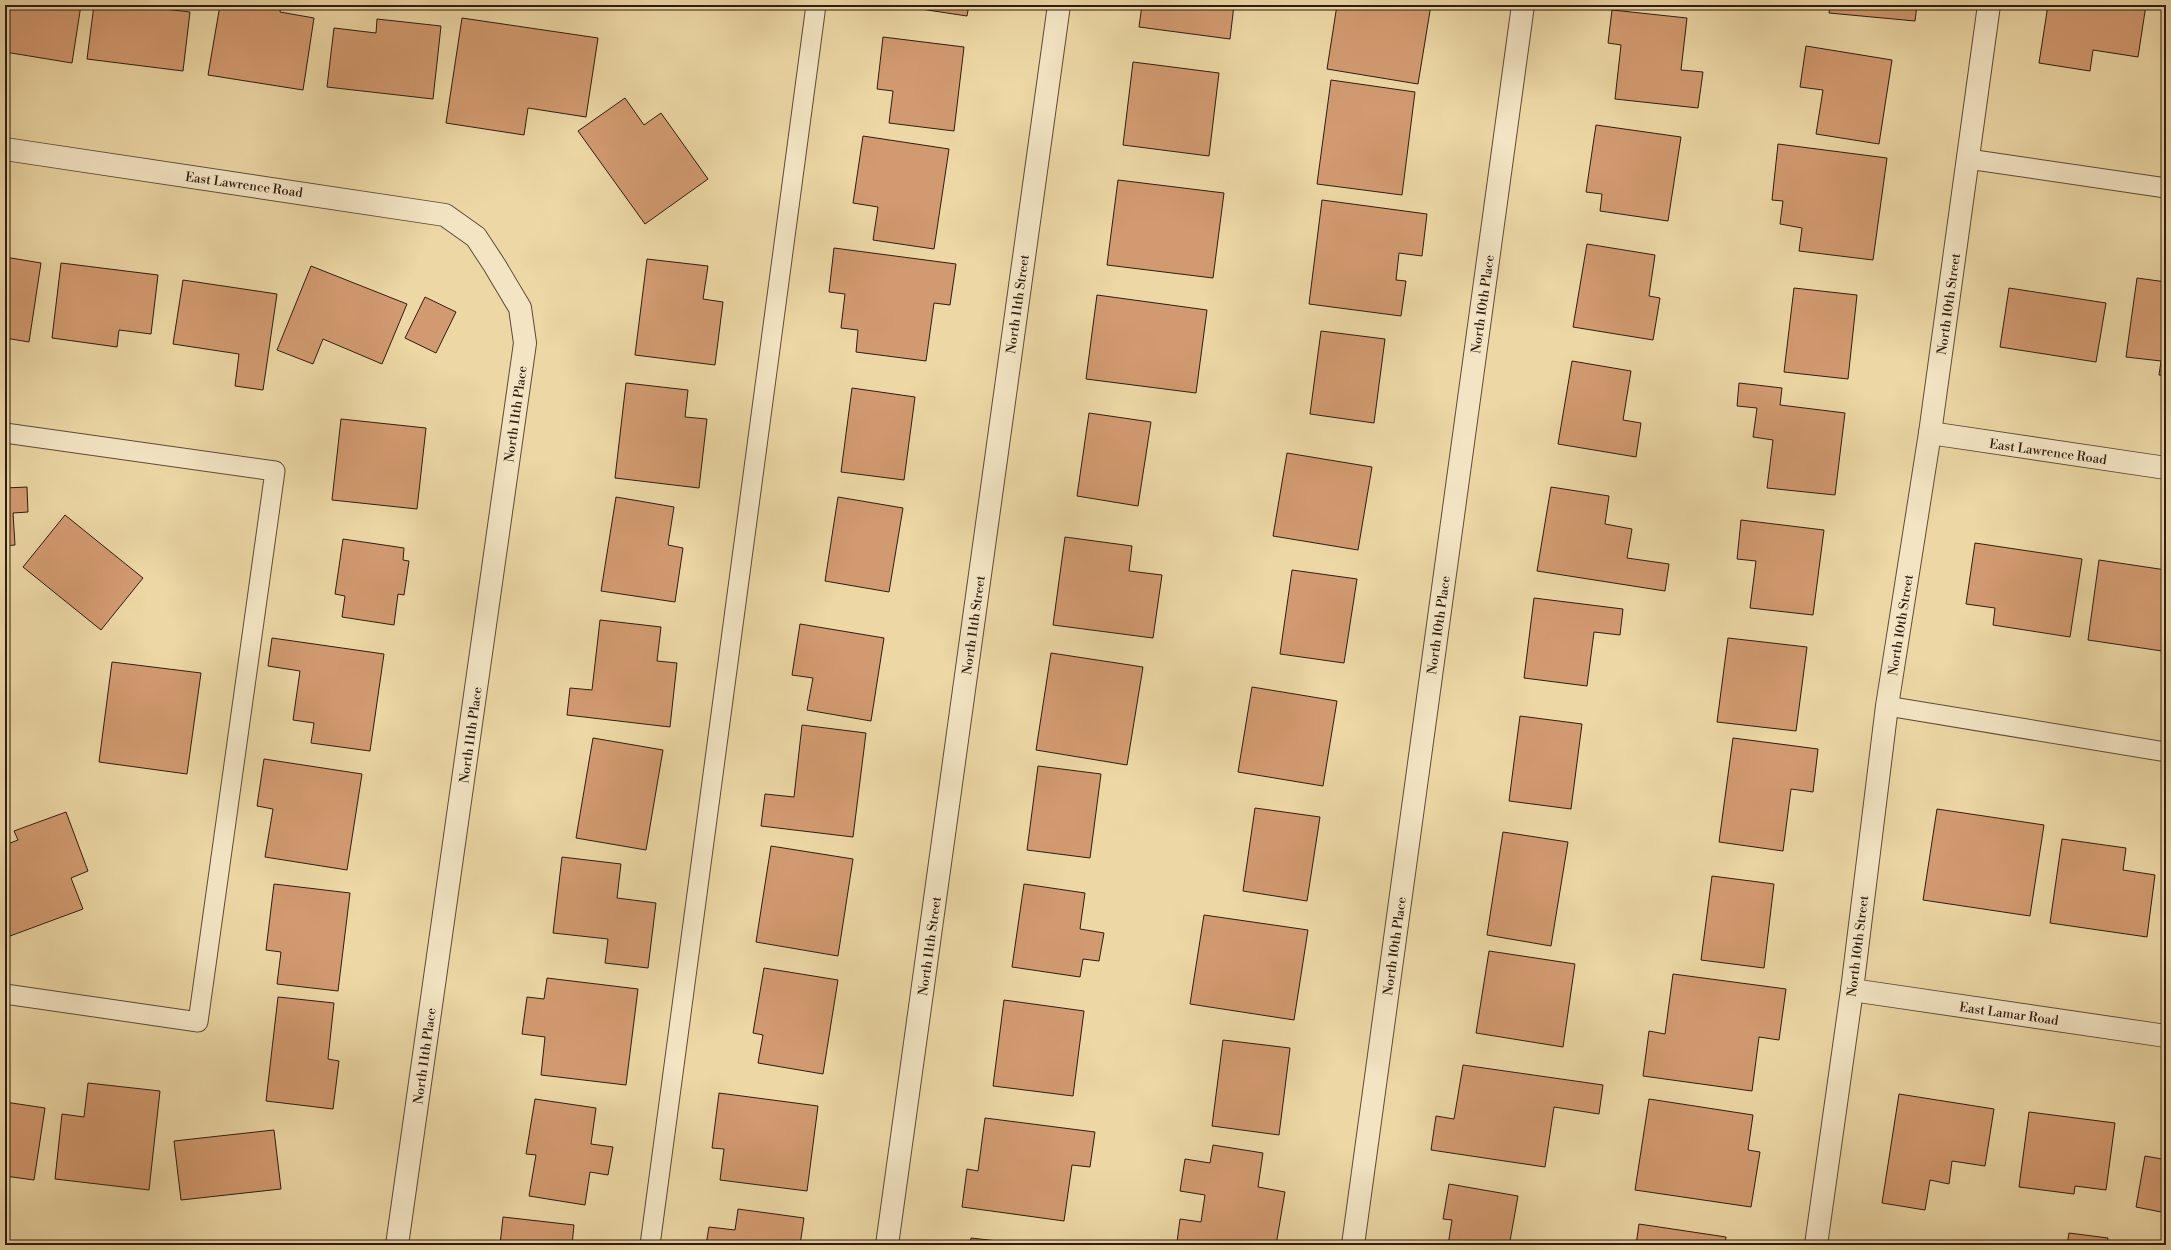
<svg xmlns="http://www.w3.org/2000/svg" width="2171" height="1250" viewBox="0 0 2171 1250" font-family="'Libre Bodoni',serif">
<rect width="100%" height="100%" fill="#ecd7a5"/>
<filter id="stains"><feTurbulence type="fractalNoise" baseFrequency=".005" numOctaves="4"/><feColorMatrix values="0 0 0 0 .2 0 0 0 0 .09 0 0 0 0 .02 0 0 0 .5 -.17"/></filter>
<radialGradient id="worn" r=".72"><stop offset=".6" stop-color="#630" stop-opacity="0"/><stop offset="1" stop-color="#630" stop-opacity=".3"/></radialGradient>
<g fill="#d29a70" stroke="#2f1c12">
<polygon points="5,5 81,5 72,63 5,52"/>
<polygon points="94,5 129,5 190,12 183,71 87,59"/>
<polygon points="220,5 281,5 280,12 314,18 303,90 208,75"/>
<polygon points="894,5 969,5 967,16"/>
<polygon points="1142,5 1234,5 1230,39 1139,27"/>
<polygon points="1337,5 1431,5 1418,84 1327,69"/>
<polygon points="1830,5 1917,5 1915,21 1829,13"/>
<polygon points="2048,5 2146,5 2138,57 2093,50 2090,71 2039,63"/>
<polygon points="1612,10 1687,18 1681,70 1703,72 1698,108 1615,99 1621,45 1608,43"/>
<polygon points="462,18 598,38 586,117 528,108 524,135 446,123"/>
<polygon points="377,19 441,26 433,99 327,87 334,28 376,33"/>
<polygon points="883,37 964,47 954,131 889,123 893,91 877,89"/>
<polygon points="1806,46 1892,60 1879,144 1816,134 1823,90 1800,87"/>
<polygon points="1133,62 1219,73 1209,156 1123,145"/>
<polygon points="1331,80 1415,92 1402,195 1317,184"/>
<polygon points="625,98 644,125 661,113 708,179 645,224 578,131"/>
<polygon points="1596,125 1681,137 1668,221 1600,211 1602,194 1586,192"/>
<polygon points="863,136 949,149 934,249 873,240 878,207 853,203"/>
<polygon points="1778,144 1887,158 1873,260 1799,251 1802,228 1780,224 1783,201 1772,200"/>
<polygon points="1118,180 1224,193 1213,278 1107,265"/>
<polygon points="1322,200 1427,214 1422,256 1399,253 1396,280 1406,281 1401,316 1309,304"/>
<polygon points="1587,244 1655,255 1649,296 1660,298 1653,340 1573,327"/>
<polygon points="834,248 956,264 950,305 934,303 926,361 856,352 858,330 841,328 845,294 829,292"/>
<polygon points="5,257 41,263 29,342 5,338"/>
<polygon points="647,259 708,266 703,299 723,302 715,365 635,355"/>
<polygon points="61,263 158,275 151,334 119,330 117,347 52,338"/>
<polygon points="311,266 407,304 382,364 323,339 313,364 277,350"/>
<polygon points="2137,278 2166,282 2166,376 2159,375 2161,361 2126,357"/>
<polygon points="183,280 277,294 263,390 235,386 239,354 173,344"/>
<polygon points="1794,288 1857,295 1848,379 1784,372"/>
<polygon points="2009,288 2106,303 2096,362 2000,347"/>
<polygon points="1097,295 1207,310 1196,393 1086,379"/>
<polygon points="425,297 456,312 436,353 405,338"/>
<polygon points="1321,331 1385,339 1374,423 1310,414"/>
<polygon points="1572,361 1631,371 1623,420 1641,423 1636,457 1558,444"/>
<polygon points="626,383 688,390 685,417 707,419 699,488 615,478"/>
<polygon points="1739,383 1782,388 1780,405 1845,413 1835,495 1767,488 1773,440 1753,437 1757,408 1737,406"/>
<polygon points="852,388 915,397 904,480 841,472"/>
<polygon points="1089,413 1151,422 1138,506 1077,496"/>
<polygon points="341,419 426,428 417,509 332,500"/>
<polygon points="1287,453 1372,467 1358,550 1273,536"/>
<polygon points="27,487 28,512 13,513 15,545 5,546 5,488"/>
<polygon points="1551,487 1609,496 1605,524 1632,529 1627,558 1669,564 1665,591 1537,571"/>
<polygon points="616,497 674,507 668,545 683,548 675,602 601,591"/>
<polygon points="838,497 903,508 889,592 825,581"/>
<polygon points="65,515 143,578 101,630 23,567"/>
<polygon points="1741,520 1824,530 1813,615 1750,608 1756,561 1737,559"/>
<polygon points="1065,537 1132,546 1129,571 1162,575 1153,638 1053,625"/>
<polygon points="343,539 404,548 403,560 409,561 404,595 398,594 394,625 342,617 345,596 335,594"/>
<polygon points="1975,543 2082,559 2070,637 1993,625 1995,608 1966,604"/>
<polygon points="2099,560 2166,570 2166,630 2162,651 2088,640"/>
<polygon points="1292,570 1357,579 1344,663 1280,654"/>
<polygon points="1534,598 1623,609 1620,635 1594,632 1587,686 1524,678"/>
<polygon points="600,620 661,627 657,661 677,663 670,727 567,715 570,688 592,690"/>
<polygon points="800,624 884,638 871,721 807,710 813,678 792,675"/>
<polygon points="272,638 384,654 370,751 311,743 314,723 293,720 300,671 268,666"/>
<polygon points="1728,638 1807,647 1796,731 1717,722"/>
<polygon points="1051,653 1143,667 1127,765 1036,750"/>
<polygon points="112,662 201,673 187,774 99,762"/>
<polygon points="1252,687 1337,701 1323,786 1238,772"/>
<polygon points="1520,716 1582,724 1571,809 1509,801"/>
<polygon points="802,725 866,733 853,837 761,826 765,794 794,797"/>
<polygon points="593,738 663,750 646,850 576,838"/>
<polygon points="1733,738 1818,749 1813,792 1791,789 1783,851 1719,842"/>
<polygon points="264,759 362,774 347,870 265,857 273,809 257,806"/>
<polygon points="1038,766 1101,774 1090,858 1027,850"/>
<polygon points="1255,808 1320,817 1307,901 1243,891"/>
<polygon points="1937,809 2044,825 2030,916 1923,900"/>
<polygon points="66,812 88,871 71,878 83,909 10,936 5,923 5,845 18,840 14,831"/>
<polygon points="1503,832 1568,842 1551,946 1487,935"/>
<polygon points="2062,839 2126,848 2123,870 2155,875 2147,937 2050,923"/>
<polygon points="771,846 853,859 838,956 756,942"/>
<polygon points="562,857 621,864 617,898 656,903 648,968 605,963 608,939 553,933"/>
<polygon points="1712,876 1774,884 1764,968 1701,960"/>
<polygon points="274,884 350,893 338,991 277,984 281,952 266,950"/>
<polygon points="1024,884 1085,893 1080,929 1104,933 1099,961 1083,959 1080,977 1012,967"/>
<polygon points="1204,915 1308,930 1294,1020 1190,1004"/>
<polygon points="1489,951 1575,964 1563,1047 1476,1033"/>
<polygon points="764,968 838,980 823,1074 758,1063 763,1035 753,1033"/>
<polygon points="1673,974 1786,989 1779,1040 1759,1037 1752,1091 1643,1076 1649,1031 1665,1034"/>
<polygon points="547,978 638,989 626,1085 541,1075 545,1037 522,1034 527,997 544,999"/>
<polygon points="278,997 334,1003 328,1059 339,1061 333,1109 266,1101"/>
<polygon points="1004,1000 1084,1011 1073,1096 993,1086"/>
<polygon points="1223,1040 1290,1048 1279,1135 1212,1126"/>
<polygon points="1463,1065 1603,1085 1599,1114 1554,1107 1545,1167 1431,1150 1436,1116 1454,1119"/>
<polygon points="88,1083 160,1091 149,1190 55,1179 62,1114 84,1117"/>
<polygon points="719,1093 818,1106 807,1191 720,1180 724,1149 712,1148"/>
<polygon points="1899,1094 1994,1109 1985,1166 1952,1161 1949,1184 1930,1180 1925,1210 1882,1203"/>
<polygon points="535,1099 596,1108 591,1144 613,1147 608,1175 590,1172 585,1205 529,1196 536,1155 526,1154"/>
<polygon points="1649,1099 1753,1115 1748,1150 1760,1152 1751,1207 1635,1190"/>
<polygon points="5,1102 45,1108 34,1180 5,1176"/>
<polygon points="2029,1112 2115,1123 2106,1190 2075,1186 2074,1194 2019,1187"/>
<polygon points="985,1118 1095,1132 1090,1167 1072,1165 1064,1221 962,1207 967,1169 978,1171"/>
<polygon points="274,1130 281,1189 181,1200 174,1141"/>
<polygon points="2166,1135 2166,1213 2136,1207 2145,1156 2162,1159"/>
<polygon points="1213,1145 1263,1153 1258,1187 1285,1192 1276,1245 1196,1245 1177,1242 1180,1219 1201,1222 1205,1195 1180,1191 1185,1159 1210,1163"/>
<polygon points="1449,1184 1518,1196 1510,1241 1534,1245 1448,1245 1452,1220 1443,1219"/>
<polygon points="738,1209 804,1218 800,1245 706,1245 709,1227 735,1230"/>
<polygon points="503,1217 574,1225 572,1245 500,1245"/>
<polygon points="1639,1224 1726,1237 1725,1245 1636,1245"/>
<polygon points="2069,1233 2108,1238 2107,1245 2067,1245"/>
<polygon points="971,1238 1033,1245 970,1245"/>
</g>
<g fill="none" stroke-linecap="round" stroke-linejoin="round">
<g stroke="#5e4b37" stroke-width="21">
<g id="service">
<polyline points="1968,159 2166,188"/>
<polyline points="5,433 275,471 198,1022 5,994"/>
<polyline points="1887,706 2166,752"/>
<polyline points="650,1245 816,5"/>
</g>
</g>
<g stroke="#5e4b37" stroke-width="24">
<g id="minor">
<polyline points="5,149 445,215 476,237 495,266 520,308 525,343 397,1245"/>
<polyline points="1930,433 2166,468"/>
<polyline points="1852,990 2166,1036"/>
<polyline points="887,1245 1059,5"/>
<polyline points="1353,1245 1523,5"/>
<polyline points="1816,1245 1852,990 1887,706 1930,433 1989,5"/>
</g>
</g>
<use href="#service" stroke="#f3e5c4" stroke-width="19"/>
<use href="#minor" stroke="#f3e5c4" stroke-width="22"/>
</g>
<g text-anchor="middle" stroke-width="4" stroke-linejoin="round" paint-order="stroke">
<g font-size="13" fill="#2f1c12" stroke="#f3e5c4">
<text transform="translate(244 184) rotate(8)" y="5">East Lawrence Road</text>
<text transform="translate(1017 304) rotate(-82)" y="5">North 11th Street</text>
<text transform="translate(1482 304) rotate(-82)" y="5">North 10th Place</text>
<text transform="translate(1948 304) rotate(-82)" y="5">North 10th Street</text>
<text transform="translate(515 414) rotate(-82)" y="5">North 11th Place</text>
<text transform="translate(2048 451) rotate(8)" y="5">East Lawrence Road</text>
<text transform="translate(973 625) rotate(-82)" y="5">North 11th Street</text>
<text transform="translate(1438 625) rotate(-82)" y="5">North 10th Place</text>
<text transform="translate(1900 625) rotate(-81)" y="5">North 10th Street</text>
<text transform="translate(470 735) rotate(-82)" y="5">North 11th Place</text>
<text transform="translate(929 946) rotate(-82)" y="5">North 11th Street</text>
<text transform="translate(1394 946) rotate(-82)" y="5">North 10th Place</text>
<text transform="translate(1857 946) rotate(-83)" y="5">North 10th Street</text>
<text transform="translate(2009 1013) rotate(8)" y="5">East Lamar Road</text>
<text transform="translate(424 1056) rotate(-82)" y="5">North 11th Place</text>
</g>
</g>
<rect width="2171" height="1250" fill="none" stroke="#ecd7a5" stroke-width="20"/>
<rect x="6" y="6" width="2159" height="1238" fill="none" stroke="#2f1c12" stroke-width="2"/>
<rect x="10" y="10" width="2151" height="1230" fill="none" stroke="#2f1c12"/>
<rect width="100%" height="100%" filter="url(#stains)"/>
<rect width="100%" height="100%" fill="url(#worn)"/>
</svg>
